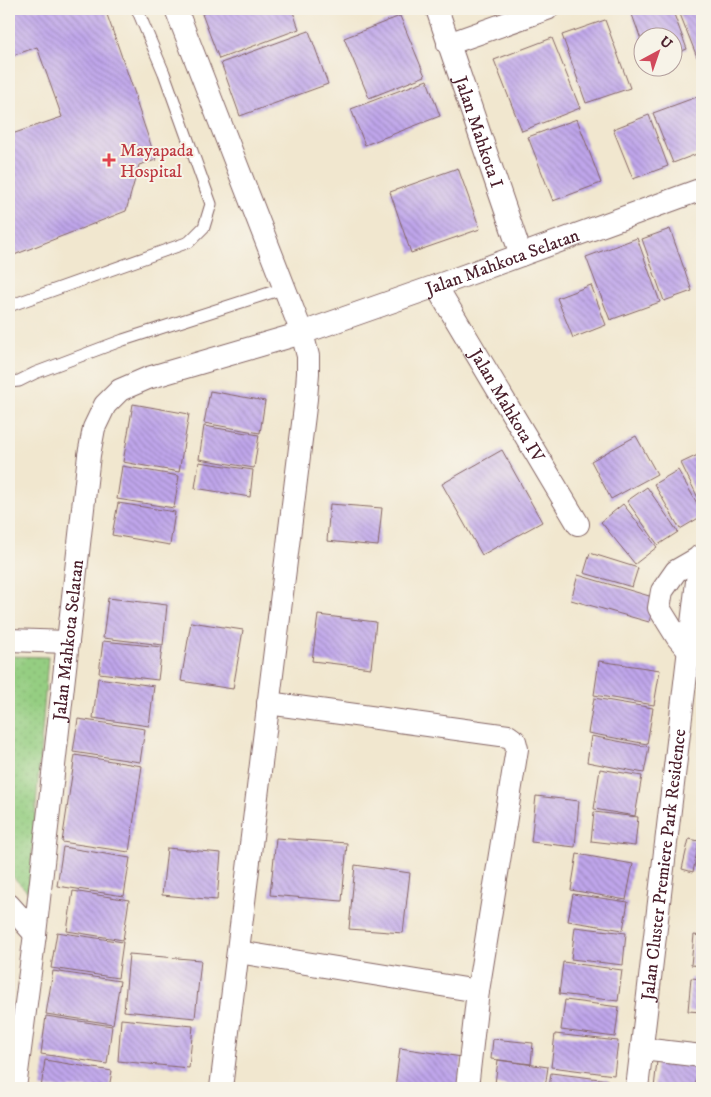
<svg xmlns="http://www.w3.org/2000/svg" width="711" height="1097" viewBox="0 0 711 1097" font-family="'IM FELL DW Pica',serif">
<defs>
<pattern id="grass-dots" width="8" height="8" patternUnits="userSpaceOnUse" patternTransform="scale(1.25)"><rect width="8" height="8" fill="#95ce82"/><path d="M2 2h.1M6 6h.1" fill="none" stroke="#82b070" stroke-width="1.8" stroke-linecap="round"/></pattern>
<pattern id="building-back-hatch" width="6" height="6" patternUnits="userSpaceOnUse" patternTransform="scale(1.25)"><rect width="6" height="6" fill="#bfa6eb"/><path d="M-1 5l2 2M0 0l6 6M5-1l2 2" fill="none" stroke="#9d87bf"/></pattern>
</defs>
<rect width="100%" height="100%" fill="#f7f3e8"/>
<filter id="ink" filterUnits="userSpaceOnUse"><feTurbulence type="fractalNoise" baseFrequency=".02" numOctaves="2"/><feDisplacementMap in="SourceGraphic" scale="10" xChannelSelector="R" yChannelSelector="G"/><feConvolveMatrix kernelMatrix="1 2 1 2 8 2 1 2 1" color-interpolation-filters="sRGB"/></filter>
<filter id="wash" filterUnits="userSpaceOnUse"><feTurbulence type="fractalNoise" baseFrequency=".0096" numOctaves="4" result="noise"/><feDisplacementMap in="SourceGraphic" scale="20" xChannelSelector="R" yChannelSelector="G"/><feGaussianBlur stdDeviation="1.12" result="paint"/><feColorMatrix in="noise" values="0 0 0 0 0 0 0 0 0 0 0 0 0 0 0 0 0 1.4 0 .05"/><feComposite in="paint" operator="in"/></filter>
<g filter="url(#wash)">
<rect width="100%" height="100%" fill="#f1e7cf"/>
<polygon fill="url(#grass-dots)" stroke="#707656" points="9,656 48,657 29,893 9,873"/>
<g id="blocks">
<g fill="url(#building-back-hatch)">
<polygon points="9,9 105,9 136,97 135,98 156,160 139,165 126,211 9,257 9,135 62,117 37,47 9,57"/>
<polygon points="216,9 292,9 299,29 219,59 202,14"/>
<polygon points="630,9 672,9 687,49 674,54 674,38 644,38 643,45"/>
<polygon points="678,9 702,9 702,55 697,57"/>
<polygon points="400,16 425,76 369,98 344,38"/>
<polygon points="605,20 630,88 586,103 562,35"/>
<polygon points="309,31 328,84 240,116 221,63"/>
<polygon points="552,38 580,108 522,131 494,60"/>
<polygon points="427,80 440,116 365,145 351,109"/>
<polygon points="702,95 702,152 673,163 653,113"/>
<polygon points="649,115 668,166 633,179 613,129"/>
<polygon points="577,119 601,183 553,201 528,137"/>
<polygon points="458,168 480,229 411,253 390,192"/>
<polygon points="670,229 692,291 664,301 642,239"/>
<polygon points="637,238 660,302 610,320 586,257"/>
<polygon points="591,285 606,325 573,338 557,298"/>
<polygon points="210,391 265,401 260,433 204,423"/>
<polygon points="133,404 189,414 179,472 123,462"/>
<polygon points="204,426 259,435 254,468 199,459"/>
<polygon points="636,436 657,474 611,499 591,461"/>
<polygon points="502,450 542,522 482,555 442,484"/>
<polygon points="702,453 702,506 681,463"/>
<polygon points="199,462 253,470 250,497 195,488"/>
<polygon points="122,466 179,476 174,508 117,499"/>
<polygon points="678,470 702,512 702,516 680,529 654,484"/>
<polygon points="647,487 678,532 658,545 627,501"/>
<polygon points="118,503 175,512 170,545 112,535"/>
<polygon points="330,504 382,508 378,546 327,541"/>
<polygon points="623,504 657,547 635,564 601,522"/>
<polygon points="590,553 638,568 632,587 584,573"/>
<polygon points="578,575 656,598 649,622 571,600"/>
<polygon points="108,598 167,605 163,645 103,638"/>
<polygon points="318,615 376,622 371,668 312,661"/>
<polygon points="191,622 243,630 233,689 181,681"/>
<polygon points="103,641 162,647 158,680 99,673"/>
<polygon points="599,661 660,670 654,705 594,695"/>
<polygon points="98,678 154,686 149,726 93,718"/>
<polygon points="594,698 653,708 647,744 588,733"/>
<polygon points="78,719 145,729 140,762 73,752"/>
<polygon points="701,735 702,735 702,756 698,756"/>
<polygon points="591,736 649,747 644,773 587,762"/>
<polygon points="75,755 142,766 129,852 62,842"/>
<polygon points="600,769 642,776 635,816 594,809"/>
<polygon points="536,796 579,801 575,847 531,842"/>
<polygon points="594,812 638,817 635,846 591,841"/>
<polygon points="276,838 347,843 342,901 270,895"/>
<polygon points="689,839 699,841 693,872 682,869"/>
<polygon points="63,847 130,858 124,896 57,886"/>
<polygon points="167,848 221,853 217,900 162,895"/>
<polygon points="577,854 633,864 626,900 571,890"/>
<polygon points="355,865 410,873 403,933 349,929"/>
<polygon points="73,891 129,900 123,940 67,931"/>
<polygon points="573,894 628,902 623,930 568,921"/>
<polygon points="575,927 626,933 623,965 571,959"/>
<polygon points="57,932 123,942 118,978 51,968"/>
<polygon points="694,935 702,936 702,966 691,965"/>
<polygon points="129,954 201,960 195,1018 124,1011"/>
<polygon points="563,962 622,970 618,1001 559,994"/>
<polygon points="53,971 120,981 113,1024 46,1014"/>
<polygon points="691,978 702,979 702,1012 688,1011"/>
<polygon points="565,1000 619,1007 615,1037 561,1030"/>
<polygon points="46,1016 112,1026 107,1064 41,1054"/>
<polygon points="121,1019 193,1026 189,1068 118,1061"/>
<polygon points="555,1034 618,1041 614,1075 551,1067"/>
<polygon points="493,1039 533,1043 531,1064 491,1059"/>
<polygon points="400,1048 462,1057 458,1088 395,1088"/>
<polygon points="45,1060 112,1071 109,1088 41,1088"/>
<polygon points="498,1060 548,1067 545,1088 524,1088 495,1084"/>
<polygon points="657,1061 698,1066 695,1088 654,1088"/>
<polygon points="551,1073 608,1080 607,1088 549,1088"/>
</g>
</g>
</g>
<g filter="url(#ink)">
<use href="#blocks" fill-opacity="0" stroke="#846564" stroke-width="1"/>
<g fill="none" stroke-linecap="round" stroke-linejoin="round">
<g stroke="#846564" stroke-width="13">
<g id="lane">
<polyline points="9,306 189,242 204,227 211,204 164,73 137,9"/>
<polyline points="9,382 19,381 35,373 123,340 285,288"/>
</g>
</g>
<g stroke="#846564" stroke-width="24">
<g id="street">
<polyline points="176,9 302,333 308,356 308,373 306,399 221,1088"/>
<path id="s1" d="M437 9 521 255"/>
<polyline points="448,44 547,9"/>
<path id="s2" d="M436 286 578 524"/>
<polyline points="9,640 68,642"/>
<polyline points="689,651 677,637 659,608 662,591 676,571 702,556"/>
<polyline points="268,703 508,736 515,741 517,749 478,991 467,1088"/>
<polyline points="9,905 35,934"/>
<polyline points="238,952 478,991"/>
<polyline points="642,1049 702,1056"/>
<path id="s3" d="M15 1088 35 934 89 455 94 428 105 405 120 390 148 378 302 333 436 286 702 189"/>
<path id="s4" d="M637 1088 700 556"/>
</g>
</g>
<use href="#lane" stroke="#fff" stroke-width="11"/>
<use href="#street" stroke="#fff" stroke-width="22"/>
</g>
</g>
<path fill="#e0444e" stroke="#f7f3e8" stroke-width="2" d="M106.5 152.5h5v5h5v5h-5v5h-5v-5h-5v-5h5z"/>
<g text-anchor="middle" stroke-width="4" stroke-linejoin="round" paint-order="stroke">
<g font-size="18" fill="#4a1f2b" stroke="#f7f3e8">
<text dy="6" stroke="none"><textPath href="#s1" startOffset="130">Jalan Mahkota I</textPath></text>
<text dy="6" stroke="none"><textPath href="#s3" startOffset="1115">Jalan Mahkota Selatan</textPath></text>
<text dy="6" stroke="none"><textPath href="#s2" startOffset="139">Jalan Mahkota IV</textPath></text>
<text dy="6" stroke="none"><textPath href="#s3" startOffset="451">Jalan Mahkota Selatan</textPath></text>
<text dy="6" stroke="none"><textPath href="#s4" startOffset="225">Jalan Cluster Premiere Park Residence</textPath></text>
</g>
<g font-size="18" fill="#be3a42" stroke="#f7f3e8" text-anchor="start">
<text x="120" y="156">Mayapada<tspan x="120" dy="21">Hospital</tspan></text>
</g>
</g>
<rect width="711" height="1097" fill="none" stroke="#f7f3e8" stroke-width="30"/>
<g transform="translate(658 52) rotate(40)"><circle r="24" fill="#f7f3e8" stroke="#b29e9c"/>
<path d="M0-4L9 19L0 12L-9 19Z" fill="#d1495b"/>
<text y="-8" font-size="14" font-weight="bold" text-anchor="middle" fill="#4a1f2b">U</text>
</g>
</svg>
